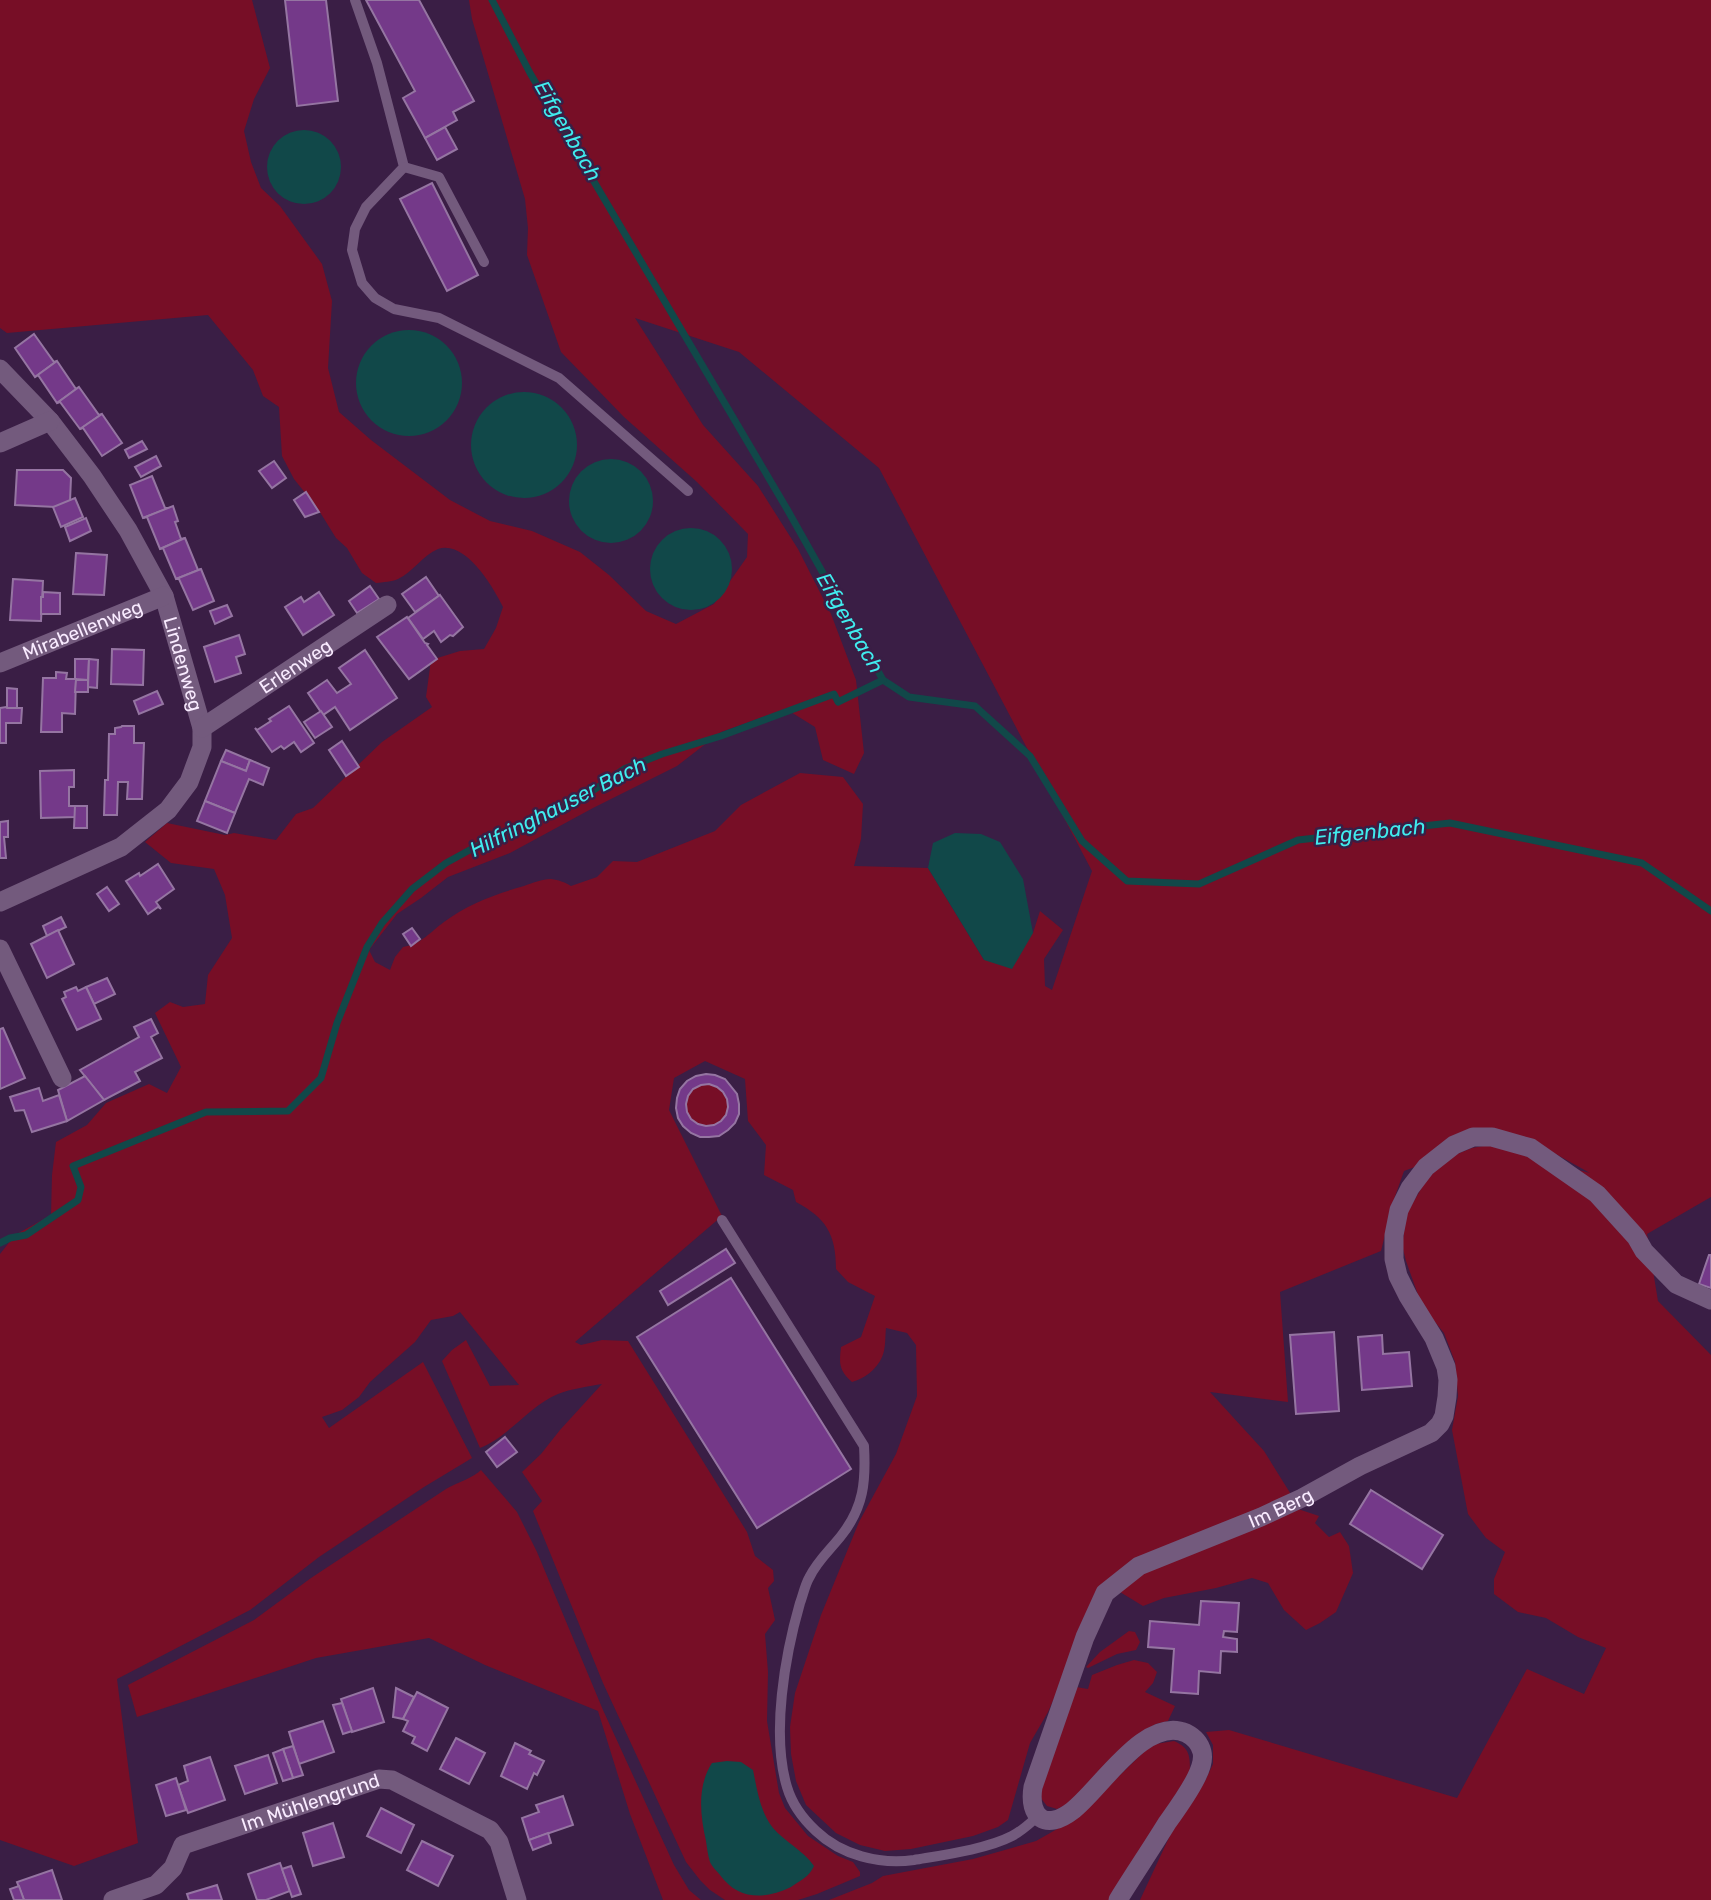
<svg xmlns="http://www.w3.org/2000/svg" width="1711" height="1900" viewBox="0 0 1711 1900" font-family="Rubik,sans-serif">
<rect width="100%" height="100%" fill="#3a1e45"/>
<g fill="#770e26" fill-rule="evenodd">
<path d="M0 0H252L270 68 254 99 244 131 251 162 261 188 280 206 322 264 332 301 328 368 339 412 371 440 450 500 490 521 532 531 580 552 609 575 646 611 676 624 714 604 747 557 748 534 697 482 624 417 561 352 527 255 528 228 525 199 472 19 469 0H1711V1197L1647 1234 1658 1301 1711 1355V1900H1140L1173 1829 1205 1781 1213 1764V1745L1206 1732 1229 1730 1457 1798 1527 1669 1584 1694 1606 1648 1578 1637 1546 1618 1518 1612 1494 1594V1579L1505 1552 1486 1538 1468 1514 1452 1430 1458 1396 1455 1362 1444 1333 1422 1306 1406 1261 1402 1245 1407 1213 1425 1182 1447 1158 1472 1148 1494 1144 1528 1157 1590 1173 1534 1142 1506 1133 1404 1171 1393 1202 1381 1251 1280 1292 1288 1402 1210 1392 1264 1451 1292 1496 1134 1562 1067 1669 1048 1712 1030 1743 1008 1820 998 1827 973 1836 911 1849 885 1851 860 1845 836 1833 806 1805 796 1781 791 1754 790 1727 795 1693 821 1615 859 1522 896 1454 917 1396 916 1345 907 1333 886 1328C885 1336 886 1349 882 1357 877 1369 864 1379 852 1382 839 1370 839 1364 841 1347L861 1337 875 1296 848 1282 836 1269C836 1234 826 1218 796 1202L793 1190 764 1175 766 1145 748 1121 745 1079 705 1061 674 1078 669 1110 722 1216 575 1342 581 1345 602 1340 628 1341 747 1532 755 1556 773 1570 774 1581 768 1588 775 1620 765 1634 768 1672 767 1721 779 1793 785 1808 808 1836 838 1856 853 1862 860 1872V1876L817 1894 798 1900H725L710 1890 700 1880 686 1862 603 1683 533 1511 542 1501 522 1472 541 1454 560 1430 602 1384C590 1386 570 1389 558 1394 529 1406 510 1436 480 1448L442 1361 452 1350 466 1340 490 1386 519 1385 460 1312 453 1316 431 1320 415 1342 370 1382 359 1397 342 1410 322 1417 329 1428 423 1362 472 1458 424 1487 319 1557 250 1610 117 1679 138 1843 74 1866 0 1840V1254L15 1235 51 1215 52 1175 56 1142 87 1125 106 1103 149 1084 167 1093 181 1067 155 1013 170 1002 183 1007 205 1004 208 975 232 938 225 895 214 869 171 863 145 842 167 823 225 835 234 833 276 840 296 814 313 808 382 742 432 707 426 697 431 660 460 651 484 649 496 628 503 607C493 587 466 540 438 549 423 555 413 572 398 579 392 582 383 582 376 583L362 573 347 548 336 538 318 509 294 479 282 456 279 407 263 396 253 370 208 315 7 333 0 328ZM635 318 739 352 879 468 1092 871 1052 990 1045 986 1044 959 1063 930 1040 911 1033 933 984 960 928 868 854 866 861 839 863 804 843 777 800 773 741 805 715 831 637 862 613 861 597 877 571 886C564 882 559 880 551 879 542 879 532 883 524 886 496 894 468 904 444 922 430 932 422 944 403 947L395 957 390 970 375 962 369 950 397 914 421 898 448 877 510 853 593 808 677 766 721 732 786 709 815 727 823 760 854 774 864 753 856 680 831 614 798 549 758 486 703 425Z"/>
<circle cx="707" cy="1105" r="21"/>
<path d="M481 1470 517 1512 537 1552 603 1710 674 1865 689 1890 701 1900H663L630 1814 598 1711 485 1665 429 1638 316 1658 137 1717 128 1685 254 1620 311 1578 446 1489C456 1483 475 1477 481 1470Z"/>
<polygon points="1295,1508 1319,1516 1315,1523 1329,1537 1340,1532 1349,1546 1353,1573 1336,1612 1320,1623 1306,1630 1284,1610 1268,1583 1252,1578 1216,1588 1164,1598 1143,1606 1120,1592 1144,1571"/>
<polygon points="1129,1631 1135,1632 1140,1642 1136,1650 1117,1654 1088,1668 1086,1667 1100,1652"/>
<polygon points="1134,1660 1148,1663 1157,1672 1153,1683 1145,1692 1175,1706 1168,1721 1156,1724 1145,1730 1070,1803 1057,1809 1047,1806 1040,1797 1045,1772 1076,1687 1088,1689 1092,1675 1117,1665"/>
<path d="M1174 1741C1190 1748 1190 1756 1190 1772L1109 1900H829L872 1883 883 1876 973 1859 1036 1841 1073 1820 1146 1750 1156 1744Z"/>
</g>
<g fill="#114849">
<circle cx="304" cy="167" r="37"/>
<circle cx="409" cy="383" r="53"/>
<circle cx="524" cy="445" r="53"/>
<circle cx="611" cy="501" r="42"/>
<circle cx="691" cy="569" r="41"/>
<polygon points="955,833 981,834 1000,842 1023,879 1033,933 1012,969 984,960 928,868 933,843"/>
<path d="M727 1761 741 1762 753 1770C757 1789 760 1812 773 1828 785 1842 803 1850 814 1866 809 1877 801 1880 791 1887 765 1900 738 1900 720 1875 717 1871 712 1867 710 1862 708 1856 707 1848 706 1841 700 1815 697 1786 712 1763Z"/>
</g>
<g fill="none" stroke-linecap="round" stroke-linejoin="round">
<g stroke="#114849" stroke-width="7">
<polyline points="492,0 530,73 787,509 883,680 909,697 975,706 1030,756 1082,841 1127,881 1199,884 1298,840 1450,823 1642,863 1711,911"/>
<polyline points="0,1243 10,1238 26,1235 78,1200 81,1187 73,1166 206,1112 288,1111 321,1078 337,1023 367,947 382,923 412,889 446,863 497,835 581,799 624,769 662,754 721,736 834,694 838,702 883,680"/>
</g>
</g>
<g fill="#743989" stroke="#9575a2" stroke-width="2" fill-rule="evenodd">
<polygon points="285,0 326,0 338,101 297,106"/>
<polygon points="366,0 419,0 474,101 453,112 457,120 425,138 403,98 415,91"/>
<polygon points="445,127 457,149 437,160 425,138"/>
<polygon points="432,183 478,275 447,291 400,199"/>
<polygon points="34,334 54,362 57,361 35,377 15,348"/>
<polygon points="57,361 76,389 79,387 57,403 38,375 35,377"/>
<polygon points="79,387 99,415 102,414 80,429 60,402 57,403"/>
<polygon points="102,414 122,443 102,456 83,428 80,429"/>
<polygon points="142,441 147,449 129,458 125,450"/>
<polygon points="156,456 161,466 141,477 135,467"/>
<polygon points="274,461 286,478 272,488 259,471"/>
<polygon points="17,470 63,470 71,478 70,501 56,507 15,505"/>
<polygon points="152,476 165,508 169,508 143,518 130,485"/>
<polygon points="306,492 319,512 305,517 294,500"/>
<polygon points="75,498 83,517 61,527 53,507"/>
<polygon points="173,506 178,521 175,522 181,539 185,538 160,549 147,517 143,518"/>
<polygon points="86,518 91,531 70,541 65,527"/>
<polygon points="185,538 198,570 201,569 176,579 163,548 160,549"/>
<polygon points="76,553 107,555 104,595 73,594"/>
<polygon points="201,569 214,601 193,610 179,579 176,579"/>
<polygon points="426,577 439,596 415,612 402,594"/>
<polygon points="13,579 43,581 41,621 10,620"/>
<polygon points="370,586 379,599 357,613 349,601"/>
<polygon points="43,592 60,593 60,614 41,614 41,597 43,597"/>
<polygon points="319,592 334,615 303,635 285,607 301,597 304,602"/>
<polygon points="440,595 463,627 453,636 450,635 441,642 434,631 423,639 408,618"/>
<polygon points="227,605 232,616 215,624 210,611"/>
<polygon points="407,617 425,643 428,644 427,645 437,659 409,679 377,637"/>
<polygon points="239,635 245,654 236,657 241,673 215,682 204,647"/>
<polygon points="112,649 144,650 143,685 111,684"/>
<polygon points="365,650 397,698 350,730 335,707 323,715 308,693 327,680 337,693 351,684 339,668"/>
<polygon points="75,659 89,659 88,680 75,679"/>
<polygon points="89,659 98,660 97,688 88,687"/>
<polygon points="56,672 67,673 66,679 76,679 75,714 62,713 62,732 41,732 43,678 56,678"/>
<polygon points="76,680 88,680 88,692 75,692"/>
<polygon points="7,688 17,689 17,708 7,708"/>
<polygon points="157,691 163,704 139,714 134,701"/>
<polygon points="289,706 314,743 301,752 294,742 284,749 281,746 272,752 255,728 257,730 271,721 269,719"/>
<polygon points="6,707 7,708 22,708 21,723 6,723 6,743 0,743 0,708"/>
<polygon points="321,711 332,727 315,738 304,722"/>
<polygon points="122,726 134,726 134,743 144,743 142,799 127,799 128,782 118,782 117,815 104,815 105,780 108,780 109,734 115,734 115,728 121,727"/>
<polygon points="342,741 359,767 346,776 329,750"/>
<polygon points="226,750 250,760 246,771 221,761"/>
<polygon points="250,760 269,768 263,785 249,779 235,813 205,801 221,761 246,771"/>
<polygon points="74,770 74,787 69,787 69,806 75,806 75,817 41,818 40,771"/>
<polygon points="205,801 235,813 227,833 197,821"/>
<polygon points="75,806 87,806 87,828 74,828"/>
<polygon points="8,821 8,837 4,837 6,858 0,858 0,822"/>
<polygon points="158,864 174,889 156,902 161,909 158,907 148,914 126,881 139,873 140,876"/>
<polygon points="107,887 119,904 109,911 97,894"/>
<polygon points="61,917 66,927 47,936 43,926"/>
<polygon points="412,928 420,939 411,946 403,934"/>
<polygon points="58,930 74,964 47,978 31,944"/>
<polygon points="107,978 115,994 94,1004 86,987"/>
<polygon points="76,987 78,991 86,987 101,1019 77,1030 62,999 66,997 64,992"/>
<polygon points="151,1019 158,1033 151,1037 162,1058 135,1072 140,1081 104,1100 80,1070 139,1037 134,1027"/>
<polygon points="3,1028 25,1078 0,1089 0,1029"/>
<path d="M706 1074 715 1075 725 1079 737 1094 739 1104V1114L735 1123 728 1130 719 1136 709 1137H700L691 1133 683 1126 678 1118 676 1108 677 1098 680 1089 687 1081 696 1076ZM709 1084 717 1087 723 1092 727 1099 728 1107 726 1115 721 1121 714 1125 706 1126 698 1124 691 1119 687 1112 686 1104 688 1096 693 1089 701 1085Z"/>
<polygon points="85,1076 104,1100 67,1121 58,1090"/>
<polygon points="39,1088 43,1101 59,1095 67,1121 32,1132 24,1110 15,1111 10,1097"/>
<polygon points="726,1249 735,1263 668,1305 660,1291"/>
<polygon points="1709,1255 1711,1255 1711,1288 1699,1284"/>
<polygon points="731,1278 851,1469 757,1528 637,1337"/>
<polygon points="1334,1332 1339,1411 1296,1414 1290,1335"/>
<polygon points="1382,1335 1383,1354 1409,1352 1412,1386 1362,1390 1358,1337"/>
<polygon points="505,1437 517,1452 497,1467 486,1452"/>
<polygon points="1371,1490 1443,1535 1422,1569 1350,1524"/>
<polygon points="1201,1601 1239,1603 1237,1632 1224,1631 1223,1637 1237,1639 1237,1652 1221,1651 1220,1673 1199,1671 1198,1694 1171,1692 1174,1649 1148,1647 1150,1621 1199,1625"/>
<polygon points="373,1688 384,1722 352,1732 341,1699"/>
<polygon points="396,1688 414,1697 403,1719 393,1717"/>
<polygon points="417,1692 448,1708 427,1751 412,1743 415,1737 403,1731 408,1721 403,1719"/>
<polygon points="342,1703 352,1731 343,1734 333,1705"/>
<polygon points="323,1721 334,1752 299,1764 289,1732"/>
<polygon points="456,1738 485,1753 469,1784 440,1769"/>
<polygon points="515,1743 531,1751 529,1754 544,1761 537,1775 534,1773 527,1789 501,1776"/>
<polygon points="293,1746 303,1775 293,1778 283,1749"/>
<polygon points="283,1749 293,1778 283,1781 273,1753"/>
<polygon points="268,1755 277,1783 245,1794 235,1766"/>
<polygon points="210,1757 225,1800 188,1813 178,1785 188,1781 184,1766"/>
<polygon points="176,1778 186,1810 166,1816 156,1785"/>
<polygon points="563,1796 573,1825 529,1840 522,1818 539,1812 536,1805"/>
<polygon points="381,1808 414,1825 401,1853 367,1836"/>
<polygon points="333,1823 344,1857 313,1866 303,1833"/>
<polygon points="548,1833 551,1843 533,1850 529,1840"/>
<polygon points="422,1841 453,1856 438,1886 407,1870"/>
<polygon points="280,1863 290,1891 266,1900 257,1900 248,1874"/>
<polygon points="291,1866 301,1894 292,1897 282,1869"/>
<polygon points="52,1870 62,1900 24,1900 17,1882"/>
<polygon points="217,1885 222,1900 189,1900 187,1894"/>
<polygon points="19,1886 24,1900 14,1900 10,1889"/>
</g>
<g fill="none" stroke-linecap="round" stroke-linejoin="round">
<g stroke="#735a7d" stroke-width="10">
<polyline points="355,0 377,63 404,167 366,207 355,229 352,250 362,283 375,298 394,309 439,318 559,378 688,491"/>
<polyline points="404,167 439,177 484,262"/>
<path d="M722 1220 864 1446C866 1481 864 1507 841 1536 830 1550 817 1561 809 1578 805 1585 803 1595 800 1603 785 1655 771 1734 787 1787 792 1804 802 1818 816 1831 841 1855 880 1865 914 1860 943 1855 987 1849 1012 1836 1022 1831 1029 1824 1037 1817"/>
</g>
<g stroke="#735a7d" stroke-width="19">
<path id="s1" d="M0 369 50 421 92 476 128 530 164 596 202 728V747L189 782 168 810 121 847 0 902"/>
<polyline points="0,443 50,421"/>
<path id="s2" d="M0 663 164 596"/>
<path id="s3" d="M202 728 387 605"/>
<polyline points="0,949 62,1078"/>
<path id="s4" d="M113 1900 156 1885 173 1868 183 1845 379 1779 392 1780 490 1830 499 1842 517 1900"/>
<path id="s5" d="M1118 1900C1134 1874 1151 1849 1167 1823 1177 1809 1188 1794 1196 1778 1200 1770 1204 1761 1202 1752 1200 1744 1194 1737 1186 1733 1145 1715 1100 1790 1072 1811 1046 1831 1028 1818 1033 1787L1085 1637 1105 1593 1139 1566 1261 1517 1302 1498 1360 1466 1431 1433 1440 1424 1444 1416 1447 1397 1448 1380 1446 1367 1434 1338 1408 1296 1398 1276 1394 1259V1235L1399 1210 1410 1188 1426 1167 1454 1145 1473 1137H1492L1531 1148 1597 1194 1636 1237 1644 1251 1676 1284 1711 1300"/>
</g>
</g>
<g text-anchor="middle" stroke-width="5" stroke-linejoin="round" paint-order="stroke">
<g font-size="19" fill="#f9ebff" stroke="#3a1e45">
<text dy="7" stroke="none"><textPath href="#s2" startOffset="89">Mirabellenweg</textPath></text>
<text dy="7" stroke="none"><textPath href="#s1" startOffset="352">Lindenweg</textPath></text>
<text dy="7" stroke="none"><textPath href="#s3" startOffset="112">Erlenweg</textPath></text>
<text dy="7" stroke="none"><textPath href="#s5" startOffset="814">Im Berg</textPath></text>
<text dy="7" stroke="none"><textPath href="#s4" startOffset="229">Im Mühlengrund</textPath></text>
</g>
<g font-size="21" font-style="italic" fill="#40ecee" stroke="#3a1e45">
<text transform="translate(568 131) rotate(60)" y="7">Eifgenbach</text>
<text transform="translate(850 623) rotate(60)" y="7">Eifgenbach</text>
<text transform="translate(558 807) rotate(-27)" y="7">Hilfringhauser Bach</text>
<text transform="translate(1370 832) rotate(-6)" y="7">Eifgenbach</text>
</g>
</g>
</svg>
